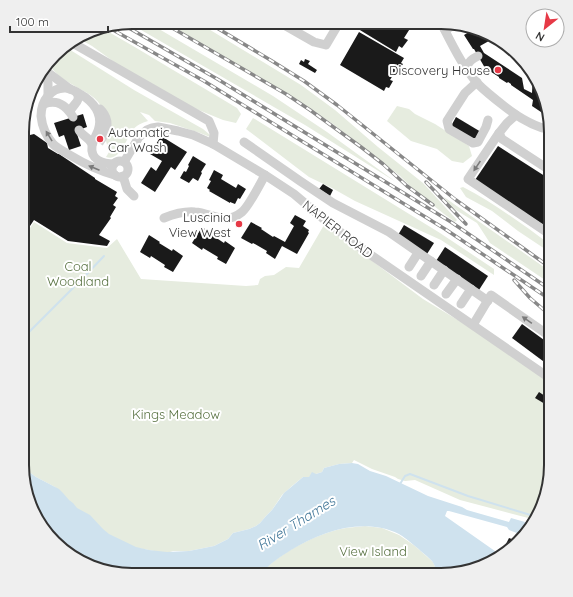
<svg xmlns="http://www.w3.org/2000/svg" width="573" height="597" viewBox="0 0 573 597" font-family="Quicksand,sans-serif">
<rect width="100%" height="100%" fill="#fff"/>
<g fill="#e6ecdf">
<polygon points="132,22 147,22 273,96 327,132 396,182 305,125 129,23"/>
<polygon points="161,22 197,22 301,85 335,110 378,147 423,183 457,220 455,222 444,214 413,189 400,176 333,124 304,105"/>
<path d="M100 27C146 53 191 81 237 108L241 114 236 123 223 120 189 106 128 72 92 46 78 38 96 28Z"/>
<path d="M64 46 134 90 203 129 209 134 210 137 200 133 170 123 155 121 149 115 140 112 148 121C142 123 136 125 132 131 126 139 120 162 106 157L109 152 106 141V138L105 137C104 131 104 111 101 106 94 94 80 90 68 82 60 77 53 71 48 63L60 49Z"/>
<polygon points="397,106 409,109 415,114 435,124 469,146 472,156 463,163 452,161 437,149 411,141 387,121"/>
<polygon points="253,118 440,233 494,269 494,275 441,240 355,201 332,188 309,177 246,129"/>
<path d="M463 187C494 203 522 224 551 245V253L518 231 492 211 466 197 460 188Z"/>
<polygon points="444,197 551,272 551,284 490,243 477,223 451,207"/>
<polygon points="34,222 67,243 107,248 117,239 141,279 246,286 258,285 260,279 265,276 274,275 286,267 299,268 324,225 423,299 471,328 551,383 551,472 536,520 460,500 415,480 405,481 398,479 395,477 372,469 354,460 352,463 339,464 324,468 322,472 316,474 309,477 303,477 292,486 282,495 272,510 266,516 260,523 256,526 249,529 233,533 228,539 214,546 189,551 173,551 164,554 160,552 126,546 88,522 55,487 36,477 22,467 23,223 30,228"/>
<path d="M365 526 382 528 399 535 415 546 433 562 439 575H260C277 553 320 532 346 528 352 527 359 527 365 526Z"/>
</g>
<path fill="#cfe2ee" d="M352 463 358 464 370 471 386 476 428 496 462 507 467 510 509 522 511 518 532 524 522 535 509 530 507 527 449 511H447L445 516 502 556 448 575H439C436 571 435 565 432 561 426 555 406 538 399 534 363 517 323 531 291 550 280 557 269 564 260 575H125L77 560 41 526 22 472V467L36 477 59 489 63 493 69 500 73 503 77 508 90 515 103 529 109 534 136 547 149 550 167 552 189 551 214 546 228 539 233 533 249 529 256 526 260 523 266 516 272 510 284 493 303 477H309L312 472 316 474 322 472 324 468 339 464Z"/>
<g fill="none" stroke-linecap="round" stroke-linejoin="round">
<g stroke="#cfe2ee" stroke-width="2">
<polyline points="23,338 83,278 104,256"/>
<polyline points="400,484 405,476 410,474 468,496 537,517"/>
</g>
</g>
<g fill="#1a1a1a">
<polygon points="351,23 417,23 414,29 411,27 404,38 408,40 402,48 399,46 396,52 350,24"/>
<polygon points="474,29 496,37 480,46 484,53 522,78 524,89 532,93 533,72 546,112 541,112 532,106 533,100 511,85 511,84 508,82 507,83 499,78 499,77 485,68 474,49 473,49 464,35"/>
<polygon points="359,32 404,58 401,63 403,64 398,71 396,70 390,80 393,81 389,88 386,87 384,91 340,65"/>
<polygon points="305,59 310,61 308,64 317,70 315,73 299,64 301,60 304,62"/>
<polygon points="83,114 87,127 76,131 81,146 69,150 64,135 59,137 54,123"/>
<polygon points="456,117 481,132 475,142 450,128"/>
<polygon points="24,131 30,135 34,134 37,136 47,143 48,148 58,154 59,154 95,178 95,179 117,192 115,196 118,198 113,205 116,207 110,217 111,218 99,235 110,241 107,246 68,241 34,220 30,226 24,222"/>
<polygon points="161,136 187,152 175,170 171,167 155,192 141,183 151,167 156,171 162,161 150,154"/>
<polygon points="498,146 551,180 551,230 475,180"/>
<polygon points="193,156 206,164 201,172 202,173 198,181 193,178 189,183 180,178 184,171 186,172 189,166 188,165"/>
<polygon points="214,170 223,175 221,179 236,188 238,184 246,189 240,199 238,198 235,204 230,202 230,203 209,191 210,190 207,188 211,181 209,180"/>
<polygon points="323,184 333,190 330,196 319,189"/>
<polygon points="295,215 306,221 303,226 309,230 308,232 309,233 297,254 282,246 275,259 266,253 267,251 253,243 252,244 241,238 251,222 262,228 261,229 273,237 274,236 285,242 294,226 290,223"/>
<polygon points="404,225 434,243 427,254 398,235"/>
<polygon points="202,227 212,234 212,235 224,243 225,241 235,248 226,264 217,259 218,257 203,248 202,250 192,243"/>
<polygon points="149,235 160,242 159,243 172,251 173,249 183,256 173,272 164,267 165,265 151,256 150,258 140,252"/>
<polygon points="445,247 488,276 479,290 436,261"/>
<polygon points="522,324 551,345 551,367 512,338"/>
<polygon points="539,392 551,400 551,405 550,407 535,398"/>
<polygon points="509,538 517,541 512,546 506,544"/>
</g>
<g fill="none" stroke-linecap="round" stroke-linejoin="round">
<polyline stroke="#d6d6d6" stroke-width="9" stroke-dasharray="9 4.5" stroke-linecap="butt" points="99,143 105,134"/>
<g stroke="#d0d0d0" stroke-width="9">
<polyline points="279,22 314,42 326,45 339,23"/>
<path d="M441 23C452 44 462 66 478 84 486 92 495 99 504 106 518 117 534 127 551 130"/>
<polyline points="445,30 457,23"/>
<polyline points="71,42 209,121 214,133 213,144"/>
<polyline points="44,68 46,71 70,89"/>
<path d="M466 68C469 61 472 59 478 56"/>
<polyline points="46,71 48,83 48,95"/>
<polyline points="477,82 465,93 447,121 449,129 473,143 478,142 486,127 488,120"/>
<path d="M44 104C57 99 66 105 73 117"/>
<path d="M100 109C107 116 109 124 105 134"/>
<path d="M70 112C72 104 83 101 76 92"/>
<polyline points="516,115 507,123 499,133 468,179 551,235"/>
<path d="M79 130C82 136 89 137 92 144"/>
<polyline points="499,133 502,139 551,171"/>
<polyline points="244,142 300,181 333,203 389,232 488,301"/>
<circle cx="120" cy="169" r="8"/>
<polyline points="124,162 139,137 147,130 152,128 158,127 178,131 193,135 213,144 265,175 294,194 326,221 368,253 551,379"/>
<path d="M114 164C103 164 90 160 92 146 93 140 96 136 98 131 103 117 97 106 85 97 80 94 73 89 66 88 51 87 41 101 41 116 42 126 47 137 53 144 57 148 63 151 68 154 83 163 98 171 115 175"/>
<polyline points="123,176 127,189 134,196"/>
<path d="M164 218C174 214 184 211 195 212 212 213 225 226 242 212 249 206 260 184 265 175"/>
<polyline points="409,267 418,253"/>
<polyline points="421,276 431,261"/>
<polyline points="434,285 444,270"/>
<polyline points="446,294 457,279"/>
<polyline points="461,304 471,289"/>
<polyline points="473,325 491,295 551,337"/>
</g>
<g stroke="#888" stroke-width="3.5">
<g id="rail">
<polyline points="162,22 286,94 310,110 361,147 383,164 407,186 433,205"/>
<polyline points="207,22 272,61 304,81 337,105 456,200 551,268"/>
<polyline points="122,24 219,80 451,222 551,290"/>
<polyline points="106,26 204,81 445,229 551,300"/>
<polyline points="426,182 466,224"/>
<polyline points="514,280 530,298 551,316"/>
</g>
</g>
<use href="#rail" stroke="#fff" stroke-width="2" stroke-dasharray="6" stroke-linecap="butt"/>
</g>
<defs><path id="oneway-solid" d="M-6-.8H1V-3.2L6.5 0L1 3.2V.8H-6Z"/></defs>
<g fill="#7a7a7a">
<use href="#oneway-solid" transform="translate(49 136) rotate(-121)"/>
<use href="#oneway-solid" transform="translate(477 166) rotate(124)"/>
<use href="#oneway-solid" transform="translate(94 168) rotate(-157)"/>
<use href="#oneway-solid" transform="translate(527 320) rotate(-145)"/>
</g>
<g fill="#e63946" stroke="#fff" stroke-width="1.5">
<circle cx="498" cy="70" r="4"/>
<circle cx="100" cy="139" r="4"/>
<circle cx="239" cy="224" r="4"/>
</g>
<g text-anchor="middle" stroke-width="4" stroke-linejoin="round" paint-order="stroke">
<g font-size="13" fill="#333" stroke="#fff" text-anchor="end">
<text x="490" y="75">Discovery House</text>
<text x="108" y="137" text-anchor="start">Automatic<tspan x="108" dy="15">Car Wash</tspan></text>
<text x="231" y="222">Luscinia<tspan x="231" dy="15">View West</tspan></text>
</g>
<g font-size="13" fill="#333" stroke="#fff">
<text transform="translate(338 229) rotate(38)" y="5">NAPIER ROAD</text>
</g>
<g font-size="13" fill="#56703f" stroke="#fff">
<text x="78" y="271">Coal<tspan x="78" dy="15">Woodland</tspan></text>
<text x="176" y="419">Kings Meadow</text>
<text x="373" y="556">View Island</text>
</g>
<g font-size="14" font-style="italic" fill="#3f7597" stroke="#fff">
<text transform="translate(296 523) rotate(-32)" y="5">River Thames</text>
</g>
</g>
<path d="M0 0H573V597H0ZM132 29H441A103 103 0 0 1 544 132V465A103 103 0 0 1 441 568H132A103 103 0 0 1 29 465V132A103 103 0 0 1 132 29Z" fill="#efefef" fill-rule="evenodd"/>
<path fill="none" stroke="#333" stroke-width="2" d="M132 29H441A103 103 0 0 1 544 132V465A103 103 0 0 1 441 568H132A103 103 0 0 1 29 465V132A103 103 0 0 1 132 29Z"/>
<g transform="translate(545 28) rotate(210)"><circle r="19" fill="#ffffff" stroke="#adadad"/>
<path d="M0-3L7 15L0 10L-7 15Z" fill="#e63946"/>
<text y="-6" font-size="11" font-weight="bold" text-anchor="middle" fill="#333333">N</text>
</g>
<path d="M10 26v6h98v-6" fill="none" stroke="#333333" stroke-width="2"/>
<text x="16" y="26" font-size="12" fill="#333333" stroke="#ffffff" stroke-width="3" paint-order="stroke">100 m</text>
</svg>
